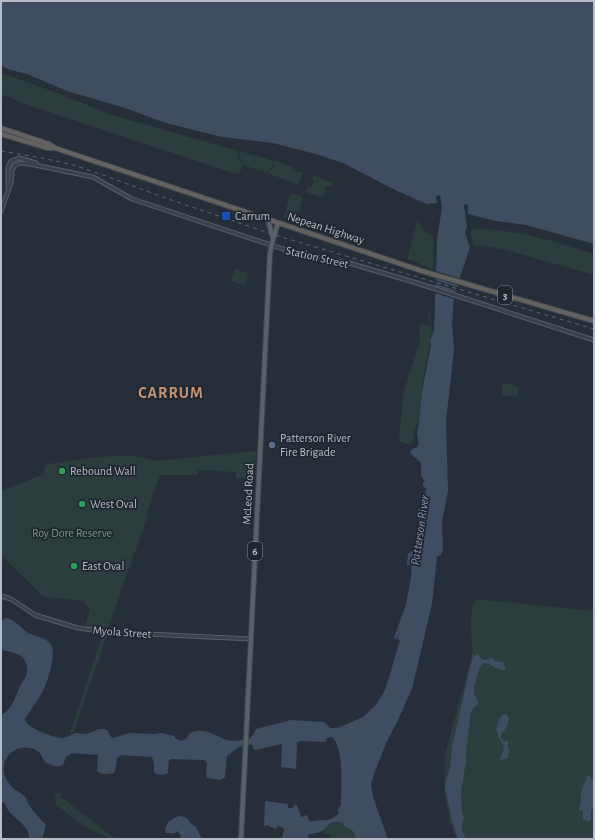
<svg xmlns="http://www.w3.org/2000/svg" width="595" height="840" viewBox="0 0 595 840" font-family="'Alegreya Sans',sans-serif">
<rect width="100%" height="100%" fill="#262f39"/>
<g fill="#2b3d3c">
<polygon points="1,73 52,91 112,115 238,151 238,158 243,165 240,172 236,174 28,105 1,94"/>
<polygon points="240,151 274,161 273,165 267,173 261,171 262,166 260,167 260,171 244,165 239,158"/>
<polygon points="275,160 286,165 288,167 289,165 293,168 293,170 295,169 296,172 303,173 298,183 297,184 270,174 269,172 274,166"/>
<polygon points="314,175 333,183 331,186 325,186 325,192 322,197 306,192 308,186 311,187 314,182 312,179"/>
<polygon points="293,194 300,196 303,199 295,223 288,220 284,217 290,195"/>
<polygon points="417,221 426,232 433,236 433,270 414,261 407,260"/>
<path d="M476 229C517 229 555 242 594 254V275L506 250 479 245 474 246 470 231Z"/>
<polygon points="235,269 248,273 245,286 231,281"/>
<path d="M428 311 430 312 432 331 423 381 419 420C415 426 413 433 414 440L410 445 399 441 403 395 420 340 419 329 420 323 430 326Z"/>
<polygon points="506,383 519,388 518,397 502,395 502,385"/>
<path d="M256 451 255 479 236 478V472L198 470V475H160L147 514 146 520 108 629 85 627 90 609 83 601 44 597 1 555V491L44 474V468L48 464C79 460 127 450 155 461Z"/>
<path d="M477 599 594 611V839H456L450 822 444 793 445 755 473 651C471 639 468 607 477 599Z"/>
<polygon points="102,635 107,635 74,732 70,733"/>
<polygon points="57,793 62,793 61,797 116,839 111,839 85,827 56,805 55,795"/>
<polygon points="335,822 342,823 344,826 353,831 356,839 330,839 329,835 322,831 328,824"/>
</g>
<g fill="#3e4d60">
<path d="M1 1H594V244L526 225 496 221 468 214V206L466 204 464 205 467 227 465 233 470 247 454 296 453 310 452 325 454 350 446 421 448 491 442 521 443 549 441 555 437 556 432 604 412 689 397 722 387 741 375 771 371 785 373 797 388 839H356L353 831 344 826 342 823C328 820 331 825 322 831 318 833 312 834 308 835L309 839H282L284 829 278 825 276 829 266 825 264 827 265 801 288 804V808H293L294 805H297L301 817 307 815 310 822C322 818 329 824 339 813L338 810 341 805V801C341 785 344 748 332 737L327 738 325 742 301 741 297 742 296 769 281 767 282 746 281 744 256 750 253 749V746L250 744 239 747 227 756 225 777 221 780 207 778 206 776 207 763 204 760 171 759 169 760 168 773C164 776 157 775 154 772V763L152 757 120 755 117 759 115 772C111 775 101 775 97 771L98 755 72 753 66 757 63 765C57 768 48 765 44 760 42 758 41 754 39 752 27 743 10 748 5 761 1 773 6 780 14 789 17 792 22 792 26 798 27 801 28 804 30 806 34 813 41 819 46 825L42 839H29C30 822 8 818 5 803L1 802V715C12 710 16 695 21 684 23 681 26 677 27 673 28 668 27 663 23 658 17 651 8 653 1 649V622L5 618C14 618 21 628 28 633 35 636 45 638 50 643 58 653 47 683 42 693 37 702 30 710 25 719 25 727 52 737 61 738 66 738 69 736 73 734 76 732 81 734 85 734 94 733 99 725 108 731L110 736 113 738 129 733 154 734 162 733 174 736 176 739 182 741C188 738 190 731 197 731 207 730 215 735 224 739 232 743 242 740 251 738L256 729 291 720 324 722 330 728H338L363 717 376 705 385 690 390 674 400 640 397 639 403 627 396 639 394 638 406 604 412 572 411 570 412 565H407L408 554 416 548 420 524H418L419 519H421L426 488 423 487V482H425L421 475V463L410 453 411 450 417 447 419 444 417 434 419 423 422 391 431 345 430 341 434 329 437 238 442 208 440 195 436 196 437 203 427 204 395 190 343 163 316 154 273 143 222 137 166 123 125 108 67 91 27 74 7 69 1 65Z"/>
<path d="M477 654 480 656 481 659 485 660 492 657 495 661 503 662 506 668 504 670C496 671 491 662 483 663L479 669 474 686V693L479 703 473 708 471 712 466 751V761L461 792 462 811 464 818C460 827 462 831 466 839H458L452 821 445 787 446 780 450 770 452 747 469 671 473 657Z"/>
<polygon points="505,714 507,715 509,719 505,731 502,733 501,737 502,740 508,741 508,748 510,751 507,758 501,760 500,759 502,755 504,746 499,739 496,728 501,716"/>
<polygon points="589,775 594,781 594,807 591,811 591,820 588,822 583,819 583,811 579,810 581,801 581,792 587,776"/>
<polygon points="178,816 184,817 189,820 189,822 196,827 202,839 181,839 180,837 181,836 178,831 173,834 171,833 166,833 165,829 168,822"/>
</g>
<polygon fill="#262f39" points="438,217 439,218 437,238 436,271 462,279 460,286 435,278 435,280 459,288 458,291 435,284 435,286 457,293 456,301 454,299 435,293 434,329 430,341 433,326 432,315 434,270 435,268 435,243"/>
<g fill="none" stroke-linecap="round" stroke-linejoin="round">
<g stroke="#585f68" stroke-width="5">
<g id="tertiary">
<polyline points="8,187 8,167 11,161 19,158 36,163"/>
<polyline points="1,211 11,183 12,170 15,165 20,163 30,164 93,177 132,199 283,249 306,255 349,263 417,283 594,340"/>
<polyline points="1,596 11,599 35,615 78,628 107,632 250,639"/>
</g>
</g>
<g stroke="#434a53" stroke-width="6">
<g id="primary">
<polyline points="268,220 273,238"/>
<polyline points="241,839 270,253 273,239 278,223"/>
</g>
</g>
<g stroke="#454c55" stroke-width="6">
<g id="trunk">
<polyline points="1,128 49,144 55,148 422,271 594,321"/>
<polyline points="1,134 48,148 54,148"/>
</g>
</g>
<use href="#tertiary" stroke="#39414a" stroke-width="3"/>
<use href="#primary" stroke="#586069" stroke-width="4"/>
<use href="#trunk" stroke="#646260" stroke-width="4"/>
<polyline stroke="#5c6570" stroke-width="1" stroke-dasharray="4 4" stroke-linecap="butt" points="1,151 42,158 73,165 103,175 174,201 278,236 594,329"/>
</g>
<rect fill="#1a4fb4" stroke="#1f262f" stroke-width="1.5" x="221" y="211" width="10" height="10" rx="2"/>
<circle fill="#5c6f8a" stroke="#1f262f" stroke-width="1.5" cx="272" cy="445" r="4"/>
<g fill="#2e9e5b" stroke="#1f262f" stroke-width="1.5">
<circle cx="62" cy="471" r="4"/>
<circle cx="82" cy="504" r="4"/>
<circle cx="74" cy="566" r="4"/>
</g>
<g text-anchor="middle" stroke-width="3.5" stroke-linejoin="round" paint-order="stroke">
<g fill="#1f262f" stroke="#888f98" stroke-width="1">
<rect x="498" y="286" width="14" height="18" rx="3"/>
<rect x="248" y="542" width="14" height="18" rx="3"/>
</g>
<g font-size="11" font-weight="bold" fill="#b5bcc5">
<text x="505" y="299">3</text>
<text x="255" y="555">6</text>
</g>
<g font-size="12" fill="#b5bcc5" stroke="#1f262f" text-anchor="start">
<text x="235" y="220">Carrum</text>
<text x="280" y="442">Patterson River<tspan x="280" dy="14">Fire Brigade</tspan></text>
<text x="70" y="475">Rebound Wall</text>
<text x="90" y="508">West Oval</text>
<text x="82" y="570">East Oval</text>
</g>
<g font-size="12" fill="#b5bcc5" stroke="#1f262f">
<text transform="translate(326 228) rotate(18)" y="4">Nepean Highway</text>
<text transform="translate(317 257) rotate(13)" y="4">Station Street</text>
<text transform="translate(248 494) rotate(-87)" y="4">McLeod Road</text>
<text transform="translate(122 632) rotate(4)" y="4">Myola Street</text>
</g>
<g font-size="12" fill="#76987d" stroke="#1f262f">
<text x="72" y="537">Roy Dore Reserve</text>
</g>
<g font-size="13" font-style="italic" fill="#8193aa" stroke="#1f262f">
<text transform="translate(419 530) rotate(-82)" y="5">Patterson River</text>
</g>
<g font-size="16" font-weight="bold" letter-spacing="1" fill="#c6926f" stroke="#1f262f">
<text x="171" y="398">CARRUM</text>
</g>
</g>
<rect width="595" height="840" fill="none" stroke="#b5bcc5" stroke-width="4"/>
</svg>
